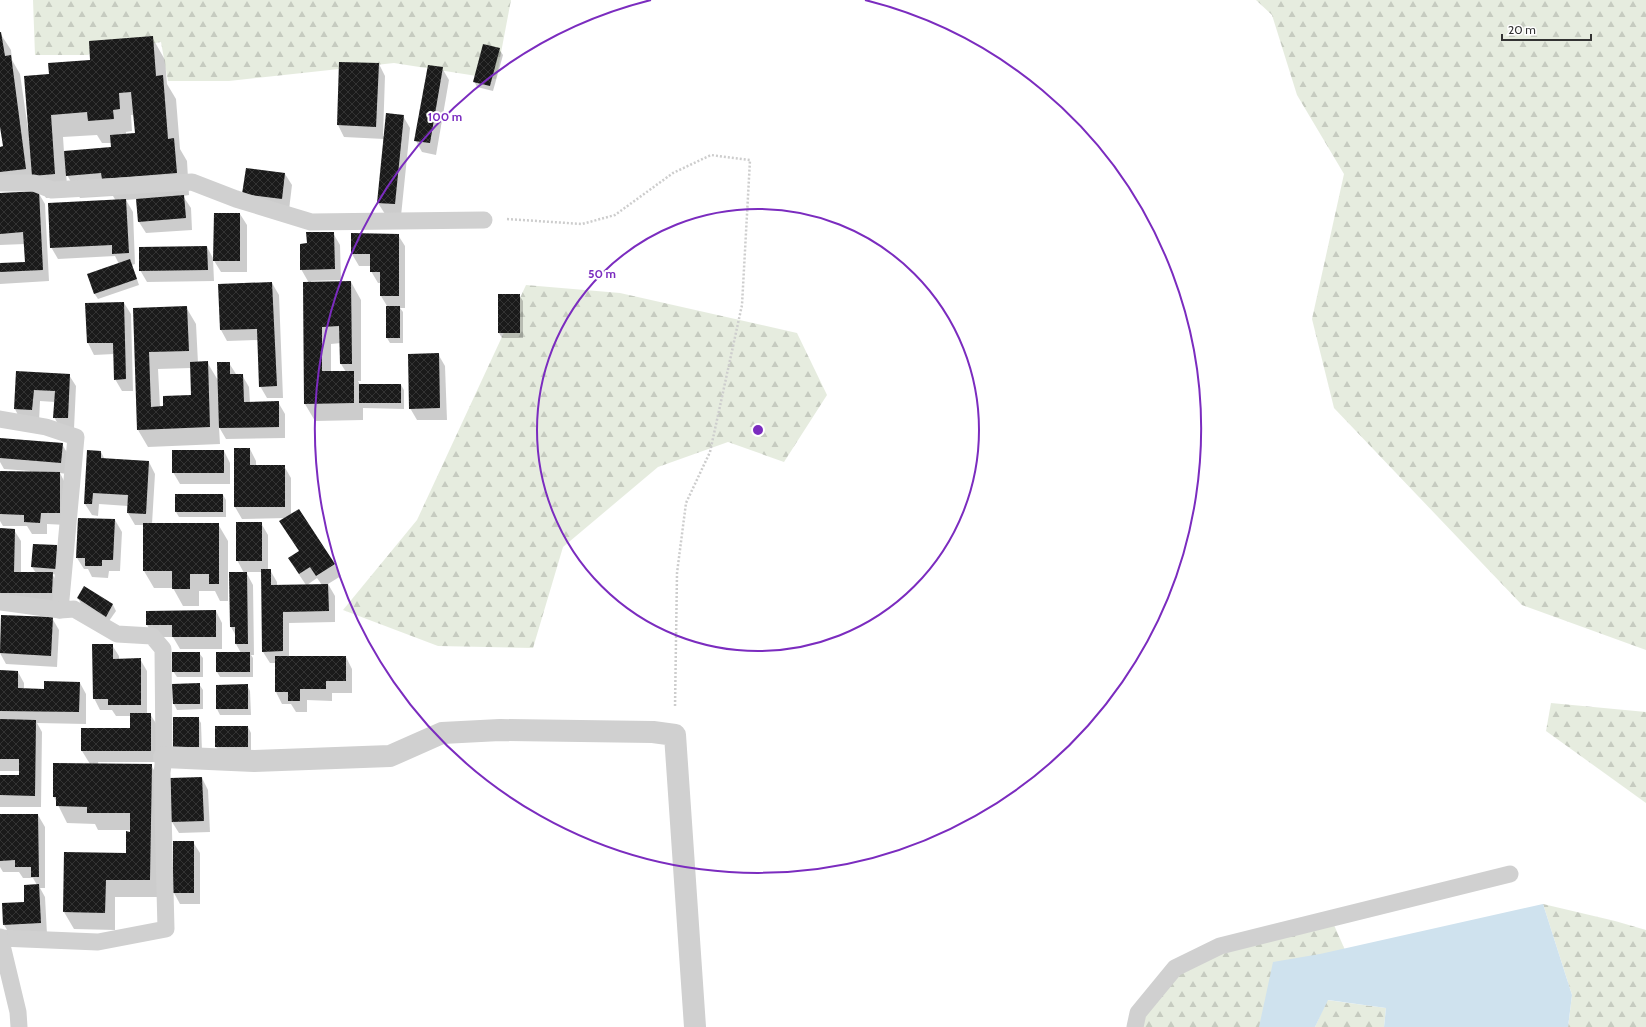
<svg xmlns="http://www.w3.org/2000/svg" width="1646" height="1027" viewBox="0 0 1646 1027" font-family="Cabin,sans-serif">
<defs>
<pattern id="forest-firs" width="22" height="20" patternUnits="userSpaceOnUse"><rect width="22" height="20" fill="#e6ecdf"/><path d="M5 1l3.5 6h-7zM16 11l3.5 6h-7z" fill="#c6cbc0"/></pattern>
<pattern id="building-cross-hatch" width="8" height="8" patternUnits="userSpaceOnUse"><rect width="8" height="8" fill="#1a1a1a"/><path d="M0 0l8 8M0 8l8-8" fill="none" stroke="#333"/></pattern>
</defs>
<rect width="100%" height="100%" fill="#fff"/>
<g fill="url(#forest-firs)">
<polygon points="33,0 511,0 496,79 394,63 229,81 168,81 161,42 87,55 35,55"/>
<polygon points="1256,0 1646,0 1646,650 1522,605 1334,408 1312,319 1344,174 1297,95 1272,15"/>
<polygon points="526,285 620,293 797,333 827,395 784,462 728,442 658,467 563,547 533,648 438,646 343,610 417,520"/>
<polygon points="1551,703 1646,712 1646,803 1546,731"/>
<polygon points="1543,904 1615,921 1646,930 1646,1027 1568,1027 1572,995"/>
<polygon points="1334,925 1345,950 1266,1027 1142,1027 1145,1016 1180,973 1224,951"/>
<polygon points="1327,1000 1386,1008 1384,1027 1315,1027"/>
</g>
<polygon fill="#cfe2ee" points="1543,904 1572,995 1568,1027 1384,1027 1386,1008 1328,1000 1315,1027 1259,1027 1273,962 1320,954"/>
<g fill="#0003" fill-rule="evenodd">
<path d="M0 33 11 50 12 60 20 74 28 129H30L50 75 152 37 165 60 167 84 176 99 180 149 187 161 189 195 183 196 191 208 192 230 146 233 139 222 137 199 126 200 133 212 135 264 132 265 139 285 98 299 94 293 119 264 115 256 58 259 51 247 116 201 113 196 80 198 66 173 68 197 46 198 34 177 0 191V148L4 147 0 119ZM131 115H134L136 134 126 135V132L132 131ZM97 135 102 143H112V148L64 152 63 137Z"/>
<polygon points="499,49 503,55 493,91 477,87 474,81"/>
<polygon points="379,64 385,76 383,136 384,136 403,116 410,128 401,216 385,214 378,203 384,139 344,137 338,125"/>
<polygon points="442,68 449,80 436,155 422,152 416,141"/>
<polygon points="285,174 292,185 289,210 244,193"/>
<polygon points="38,192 45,204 49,281 0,284 0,264 26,263 25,244 0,245 0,194"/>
<polygon points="240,214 247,225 247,272 221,272 213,259 214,281 147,282 140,270 207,247 214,260"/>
<path d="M333 233 340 245 341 280 311 281V283L351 282 361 300V381H358L360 385H401L404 390V409L363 408V420L315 421 305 404 309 283 301 269 308 244ZM341 343V364L346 372H331V344Z"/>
<polygon points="352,234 398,235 405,246 405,308 400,308 403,312 403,343 390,343 387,338 387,306 381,296 381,283 378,283 371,271 371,266 359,266 352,254"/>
<polygon points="272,283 279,295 283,398 267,398 260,386 258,340 227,341 221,330"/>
<polygon points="519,295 523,301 523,338 502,338 499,333"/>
<polygon points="124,303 131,314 133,391 122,391 115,379 114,354 94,355 88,343 86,304"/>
<path d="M186 307 196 324 198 363 207 362 219 382 229 363 236 374 242 375 249 387 250 403 278 402 285 414V438L226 439 219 427 220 444 148 447 138 430 134 309ZM191 368 192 396 160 407 158 369Z"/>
<polygon points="438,354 445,366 447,420 417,420 410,408"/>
<polygon points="17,372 69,375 76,386 74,429 61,429 54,417 55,402 40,401 39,422 21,421 15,409"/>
<polygon points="0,439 62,444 69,456 67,474 60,473 66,485 66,525 47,524 47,534 32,534 27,526 3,526 0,521 0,472 30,473 30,471 4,469 0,462"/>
<path d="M235 449H250L256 461V466H284L291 478V515L334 564 341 576 328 584 335 596V622L289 623V657H346L352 669V693H332V701L307 700V712H296L291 704H282L276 692V663H270L263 652 262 572H246L253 585 254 655H251L253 658V677H220L217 672 241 653 236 644V636L231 627 230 573H244L237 560 261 523 268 535V570H270L277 582V585H306L296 570 300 552 286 518 242 519 235 507ZM317 578 322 585H307Z"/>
<polygon points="224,451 230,463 230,484 180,484 173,472"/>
<polygon points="101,452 105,460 149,462 155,474 152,524 218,524 228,541 228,601 220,601 215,591 199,591 199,606 183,606 173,588 154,588 144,571 144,525 135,525 128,513 128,506 99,504 98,516 92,515 85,504"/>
<polygon points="223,495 226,500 226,517 179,517 176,512"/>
<polygon points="115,520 122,532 120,571 109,571 108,578 92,577 88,569 84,569 77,558"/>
<polygon points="0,529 14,530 21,541 21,573 36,573 32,567 34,545 57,546 60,552 59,575 52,574 59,585 58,605 0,604"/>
<polygon points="84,587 113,605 116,611 109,621 81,604 78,598"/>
<polygon points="216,611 222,623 222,649 180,649 173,637 154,637 147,625 147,612"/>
<polygon points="2,616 52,618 59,630 57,667 6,664 0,653"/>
<polygon points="112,645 119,656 119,660 140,659 147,671 147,714 150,714 157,725 157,762 98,762 98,764 151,765 161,782 160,897 115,897 115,930 74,929 64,912 127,854 131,833 131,830 98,830 95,824 67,823 54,797 54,764 90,764 82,751 131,729 131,716 116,716 112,710 100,710 94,698"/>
<polygon points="199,653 203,658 203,677 177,677 173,671"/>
<polygon points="0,671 18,672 24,683 24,689 45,690 80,683 86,694 86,724 37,723 42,732 41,807 0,807 0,776 20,776 20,771 0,771"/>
<polygon points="199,684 203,690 203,709 177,710 174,704 173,685"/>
<polygon points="247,685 250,691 251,715 220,715 217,709 217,686"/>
<polygon points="198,718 201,723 202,752 177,752"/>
<polygon points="248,727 251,733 251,752 220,752 216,747"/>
<polygon points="202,778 208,790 210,832 179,833 172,822"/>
<polygon points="0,815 38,815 45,827 45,888 40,888 45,897 47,934 11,936 4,925 25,903 37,885 33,878 23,878 19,872 3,872 0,867"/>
<polygon points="193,842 200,853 200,904 180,904 174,893"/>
</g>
<g fill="url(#building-cross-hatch)">
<polygon points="0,32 1,32 5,56 11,55 26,169 0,172 0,147 3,146 0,127"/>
<polygon points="153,36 156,76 163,75 168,139 174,138 177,173 102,179 101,173 66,176 64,151 111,147 110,135 135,133 131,92 119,93 120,109 113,110 114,119 88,121 87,112 51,115 55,174 32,176 24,76 49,74 48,63 90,60 89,41"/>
<polygon points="483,44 500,48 490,86 473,82"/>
<polygon points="339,62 379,63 376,127 337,125"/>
<polygon points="428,65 443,67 430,143 414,141"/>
<polygon points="386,113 404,115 395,204 377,203"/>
<polygon points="246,168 285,173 282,199 242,194"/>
<polygon points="39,191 43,270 0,272 0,263 25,262 23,232 0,234 0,193"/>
<polygon points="184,195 186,218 138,222 136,199"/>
<polygon points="126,199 129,253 112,254 112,245 50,248 48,203"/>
<polygon points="214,213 240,213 240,261 213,261"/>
<polygon points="306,232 334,232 335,269 300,270 300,244 307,243"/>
<polygon points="351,233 399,234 399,296 380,296 380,272 370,272 370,254 351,254"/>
<polygon points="207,246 208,270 139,271 139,247"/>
<polygon points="130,259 137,279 94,294 87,274"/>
<polygon points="351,281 352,364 340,364 339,326 322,327 322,371 354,371 354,403 304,404 303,282"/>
<polygon points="272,282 277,386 259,387 257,329 220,330 218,284"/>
<rect x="498" y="294" width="22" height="39"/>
<polygon points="124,302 126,379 114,380 113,343 87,343 85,303"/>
<polygon points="187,306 189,351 149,352 151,407 163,406 163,396 191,395 190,362 208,361 210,427 137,430 133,308"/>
<rect x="386" y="306" width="14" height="32"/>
<polygon points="439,353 440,408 409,409 408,354"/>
<polygon points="217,362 230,362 230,374 243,374 244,402 279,401 279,427 219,428"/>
<polygon points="16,371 70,374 68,418 53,418 55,391 34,390 32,410 14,409"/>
<rect x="359" y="384" width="42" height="19"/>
<polygon points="0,438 63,443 61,463 0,458"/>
<polygon points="234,448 250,448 250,465 285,465 285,507 234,507"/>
<polygon points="87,450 101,451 101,458 149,461 146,514 127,513 128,495 93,493 92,504 84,504"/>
<rect x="172" y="450" width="52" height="23"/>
<polygon points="0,471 60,472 60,513 41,513 40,523 24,522 24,515 0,514"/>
<rect x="175" y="494" width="48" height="18"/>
<polygon points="299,509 335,564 316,576 310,567 299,574 288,558 299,551 279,521"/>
<polygon points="78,518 115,519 113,560 102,560 102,566 85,566 85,558 76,558"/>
<rect x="236" y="522" width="26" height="39"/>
<polygon points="143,523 219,523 219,584 209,584 209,574 190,574 190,589 172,589 172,571 143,571"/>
<polygon points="0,528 15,529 14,572 53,572 52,593 0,593"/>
<polygon points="33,544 57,545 56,569 31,567"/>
<polygon points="261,569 271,569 271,585 328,584 329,611 283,612 283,651 262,652"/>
<polygon points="229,572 247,572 248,644 235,644 235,627 230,627"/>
<polygon points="84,586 113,604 106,617 77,598"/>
<polygon points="216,610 216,637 172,637 172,625 146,625 146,611"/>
<polygon points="1,615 53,617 51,656 0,653"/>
<polygon points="92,644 113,644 113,659 141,658 141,705 108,705 108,699 93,699"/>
<rect x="172" y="652" width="28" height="20"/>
<rect x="216" y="652" width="34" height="20"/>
<polygon points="275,656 346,656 346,681 326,681 326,689 300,689 300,701 288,701 288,692 275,692"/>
<polygon points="0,670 18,671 18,688 44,689 44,681 80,682 79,712 0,711"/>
<polygon points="200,683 200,704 173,704 172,684"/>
<polygon points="248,684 248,709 216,709 216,685"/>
<polygon points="130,713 151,713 151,751 81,751 81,728 130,728"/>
<rect x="173" y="717" width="26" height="30"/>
<polygon points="0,719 36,720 35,796 0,795 0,775 19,775 19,759 0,759"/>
<rect x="215" y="726" width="33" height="21"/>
<polygon points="53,763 152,764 150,880 106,880 105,913 63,912 64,852 126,853 126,831 130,832 130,813 87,813 87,807 56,806 56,797 53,797"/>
<polygon points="202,777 204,821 171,822 170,778"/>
<polygon points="0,814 38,814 39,877 31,877 31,867 15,867 15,860 0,861"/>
<rect x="173" y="841" width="21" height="52"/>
<polygon points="39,884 41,923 3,925 2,903 24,902 24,885"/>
</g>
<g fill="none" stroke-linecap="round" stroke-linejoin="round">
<polyline stroke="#cdcdcd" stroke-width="2.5" stroke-dasharray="2 2" stroke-linecap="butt" points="507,219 582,224 615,215 673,173 711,155 750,160 742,305 710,452 686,503 677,573 675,708"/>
<g stroke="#d0d0d0" stroke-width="17">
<polyline points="0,183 34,183 52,190 192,182 236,199 311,222 484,220"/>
<polyline points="0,419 46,427 76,437 60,610 74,609 117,634 152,636 163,649 164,757 162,773 166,929 98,942 0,938"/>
<polyline points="0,602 60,610"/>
<polyline points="0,937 18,1012 19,1027"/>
<polyline points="1135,1027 1138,1013 1175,968 1220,946 1510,874"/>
</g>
<polyline stroke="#d0d0d0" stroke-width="22" points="164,757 254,761 390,756 442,733 500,730 653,732 675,735 695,1027"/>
</g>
<g fill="none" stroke="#7b2cbf" stroke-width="2">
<circle cx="758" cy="430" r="221"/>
<path d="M865 0A443 443 0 1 1 651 0"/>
</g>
<circle cx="758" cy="430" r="6" fill="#7b2cbf" stroke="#fff" stroke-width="2"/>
<g font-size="12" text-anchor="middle" font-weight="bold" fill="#7b2cbf" stroke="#fff" stroke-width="4" stroke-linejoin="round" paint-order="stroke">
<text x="445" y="121">100 m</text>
<text x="602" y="278">50 m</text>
</g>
<path d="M1502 34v6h89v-6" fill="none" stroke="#333333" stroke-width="2"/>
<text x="1508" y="34" font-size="12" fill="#333333" stroke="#ffffff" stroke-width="3" paint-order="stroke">20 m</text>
</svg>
